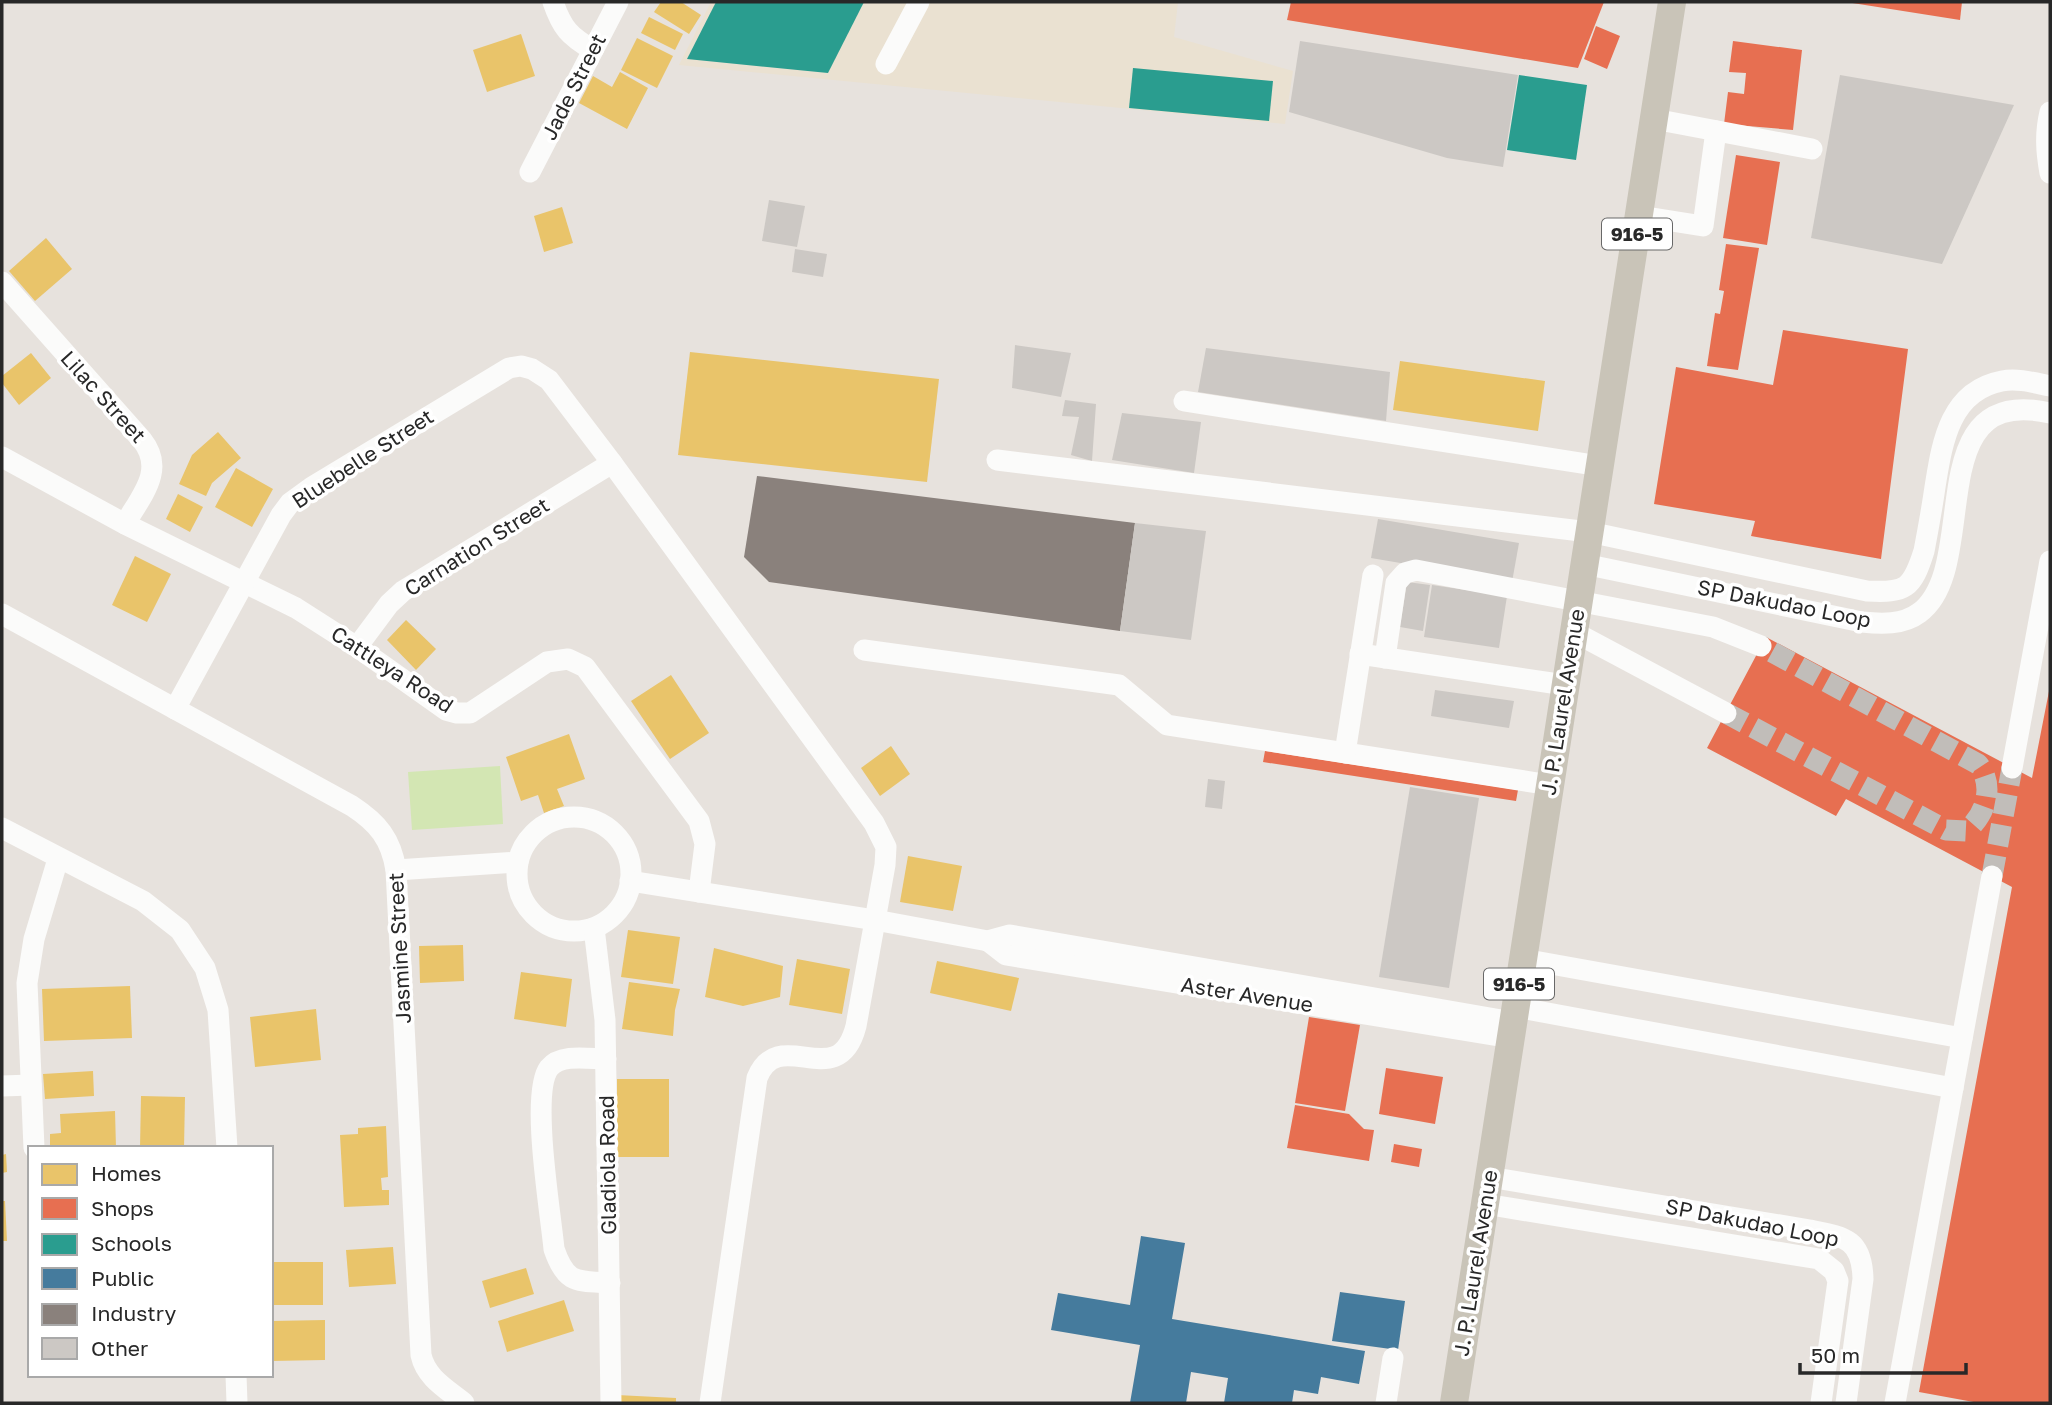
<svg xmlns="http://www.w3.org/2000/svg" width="2052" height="1405" viewBox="0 0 2052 1405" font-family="'Golos Text',sans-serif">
<rect width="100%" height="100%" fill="#e7e2dd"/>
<polygon fill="#eae1d1" points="711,2 1178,2 1174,37 1293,71 1285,124 679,65"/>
<polygon fill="#d3e6b3" points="500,766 503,824 412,830 408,772"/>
<g fill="#e9c46a">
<polygon points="661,2 681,2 701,15 689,34 654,12"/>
<polygon points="649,17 683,34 675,50 641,33"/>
<polygon points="521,34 535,76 487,92 473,50"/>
<polygon points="637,38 673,56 657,88 621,70"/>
<polygon points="620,72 648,88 627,129 579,103 593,76 612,87"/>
<polygon points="562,207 573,243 544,252 534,216"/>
<polygon points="46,238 72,269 35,301 9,271"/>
<polygon points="690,352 939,379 927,482 678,455"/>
<polygon points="31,353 51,378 19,405 2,383 2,376"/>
<polygon points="1400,361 1545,381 1538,431 1393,410"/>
<polygon points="218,432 241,458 212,483 206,496 179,484 192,455"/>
<polygon points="236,468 273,489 252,527 215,507"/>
<polygon points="178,494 203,507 190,532 166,519"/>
<polygon points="135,556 171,574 147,622 112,605"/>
<polygon points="406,620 436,649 416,670 387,640"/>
<polygon points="671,675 709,733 670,759 631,701"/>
<polygon points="569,734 585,779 557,789 564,806 544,813 538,795 521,801 506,757"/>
<polygon points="891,746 910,774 880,796 861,768"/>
<polygon points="908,856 962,866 953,911 900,902"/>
<polygon points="628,930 680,937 673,984 621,977"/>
<polygon points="463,945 464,981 420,983 419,946"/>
<polygon points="714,948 783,966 780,997 743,1006 705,997"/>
<polygon points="797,959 850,969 842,1014 789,1005"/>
<polygon points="937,961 1019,978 1011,1011 930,993"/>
<polygon points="521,972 572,979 566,1027 514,1019"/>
<polygon points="629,982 680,989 675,1010 673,1036 622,1029"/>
<polygon points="130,986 132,1038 44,1041 42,989"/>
<polygon points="316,1009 321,1060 255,1067 250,1017"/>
<polygon points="93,1071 94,1096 45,1099 43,1074"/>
<rect x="617" y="1079" width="52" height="78"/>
<polygon points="141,1096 185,1097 184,1148 140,1148"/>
<polygon points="115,1111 116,1148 50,1148 50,1134 61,1133 60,1114"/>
<polygon points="386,1126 388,1177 381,1178 382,1190 389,1190 389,1205 344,1207 340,1135 358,1134 358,1128"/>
<polygon points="6,1154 7,1172 2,1173 2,1155"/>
<polygon points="2,1201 5,1201 7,1241 2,1241"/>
<polygon points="393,1247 396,1284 349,1287 346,1250"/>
<rect x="271" y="1262" width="52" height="43"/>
<polygon points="526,1268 534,1294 490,1308 482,1281"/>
<polygon points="564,1300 574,1331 507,1352 498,1321"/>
<polygon points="325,1320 325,1360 271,1361 271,1321"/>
<polygon points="617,1395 676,1398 676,1403 617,1403"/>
</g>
<g fill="#e76f51">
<polygon points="1291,2 1604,2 1578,68 1287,20"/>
<polygon points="1846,2 1962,2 1960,20"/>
<polygon points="1596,26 1620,36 1607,69 1584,59"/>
<polygon points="1733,41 1802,50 1793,130 1724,124 1728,92 1744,94 1746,73 1729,72"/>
<polygon points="1736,155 1780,162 1767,245 1723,238"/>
<polygon points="1726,244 1759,248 1738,370 1707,366 1715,313 1720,314 1724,291 1719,290"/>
<polygon points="1783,330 1908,349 1881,559 1751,536 1755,521 1654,504 1676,367 1773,385"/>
<polygon points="1766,637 2032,778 2050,686 2050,1403 1979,1403 1919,1392 2012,887 1846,799 1836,816 1707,748"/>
<polygon points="1265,751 1518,790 1516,801 1263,762"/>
<polygon points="1309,1017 1360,1025 1345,1111 1295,1103"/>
<polygon points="1386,1068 1443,1077 1435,1124 1379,1114"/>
<polygon points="1295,1105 1349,1114 1364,1129 1374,1130 1369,1161 1287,1148"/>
<polygon points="1394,1144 1422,1149 1419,1167 1391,1162"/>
</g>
<g fill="#2a9d8f">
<polygon points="716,2 864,2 828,73 687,59"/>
<polygon points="1133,68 1273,81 1269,121 1129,108"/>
<polygon points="1519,75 1587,85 1576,160 1507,150"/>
</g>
<g fill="#457b9d">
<polygon points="1141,1236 1185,1243 1172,1319 1365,1351 1359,1384 1321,1377 1318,1394 1294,1390 1292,1403 1224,1403 1228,1378 1191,1372 1186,1403 1130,1403 1140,1345 1051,1330 1058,1293 1130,1305"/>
<polygon points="1340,1292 1405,1301 1398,1350 1332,1341"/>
</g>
<polygon fill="#8a817c" points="757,476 1135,523 1120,631 769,582 744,557"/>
<g fill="#ccc8c4">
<polygon points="1300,41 1518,75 1503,167 1447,158 1289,112"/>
<polygon points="1840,75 2014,105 1942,264 1811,238"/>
<polygon points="769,200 805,206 797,247 762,241"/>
<polygon points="795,249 827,254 823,277 792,272"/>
<polygon points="1015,345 1071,353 1061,397 1012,388"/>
<polygon points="1206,348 1390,372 1386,421 1198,392"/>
<polygon points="1065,400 1096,404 1092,461 1071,455 1079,417 1062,416"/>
<polygon points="1122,413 1201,422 1194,473 1112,460"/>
<polygon points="1378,519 1519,543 1512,582 1371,558"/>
<polygon points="1135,523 1206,531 1191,640 1120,631"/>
<polygon points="1407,582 1430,585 1423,631 1400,627"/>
<polygon points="1432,585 1507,596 1499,648 1424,637"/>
<polygon points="1435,690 1514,701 1509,728 1431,716"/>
<polygon points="1208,779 1225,781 1222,809 1205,807"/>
<polygon points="1410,787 1479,798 1449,988 1379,977"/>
</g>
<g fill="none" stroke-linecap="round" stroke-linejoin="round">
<g stroke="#c1bdb9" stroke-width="21" stroke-dasharray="21 10" stroke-linecap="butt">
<path d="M1726 713 1946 830 1966 831C1986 815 1995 785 1978 764L1761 646"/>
<polyline points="1992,876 2012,768"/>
</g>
<g stroke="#fbfbfa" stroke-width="21">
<path d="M553 2C562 28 569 36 593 50"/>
<polyline points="886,64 919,2"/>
<path d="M2050 112C2045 133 2046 151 2050 173"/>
<polyline points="1654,119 1812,149"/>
<polyline points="530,172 618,2"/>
<polyline points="1640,216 1703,226 1716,131"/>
<path d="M2 282 142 440C166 470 141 496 125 524"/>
<polyline points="1184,401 1600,466"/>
<polyline points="2,457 125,524 296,608 357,647 446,710 457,713 470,713 547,662 568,659 585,667 699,821 705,844 699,892"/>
<path d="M997 460 1589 532 1867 591C1906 593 1912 589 1924 551 1928 530 1932 508 1935 487 1942 444 1949 391 2002 381 2018 378 2035 383 2050 386"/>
<path d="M1584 564 1862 622C1881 624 1903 625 1919 613 1983 567 1917 383 2050 413"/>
<path d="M2 614 352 806C378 823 391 839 396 870L421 1355C426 1378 447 1389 464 1403"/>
<polyline points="1574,632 1726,713"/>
<polyline points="357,647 389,604 403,591 612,463"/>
<polyline points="864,650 1119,685 1167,725 1550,785"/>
<polyline points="1360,654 1565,685"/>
<polyline points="1385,658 1396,583 1405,573 1416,570 1713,627 1761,646"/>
<path d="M175 709 281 515 290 503 312 487 509 368 521 366 532 369 549 380 612 463 874 823 886 847 885 865 856 1026C838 1096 779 1023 757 1078L710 1403"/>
<polyline points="1345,753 1373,575"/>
<polyline points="2012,768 2050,561"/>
<circle cx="574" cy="874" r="57"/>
<polyline points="2,828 143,901 180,930 205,968 218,1010 227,1148"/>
<polyline points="396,870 518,862"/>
<polyline points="630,881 875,920 988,941 1010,935 1513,1022"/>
<polyline points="594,928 605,1020 611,1403"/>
<polyline points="988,941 1006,955 1511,1038"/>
<polyline points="1523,959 1962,1038"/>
<polyline points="1515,1007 1953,1088"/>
<path d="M606 1059C590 1059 561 1053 549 1068 530 1093 551 1215 554 1249 566 1284 576 1281 610 1283"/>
<polyline points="2,1086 31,1085"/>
<polyline points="34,1148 27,983 34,939 58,859"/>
<path d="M1489 1177 1810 1230C1845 1237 1862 1239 1863 1279L1846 1403"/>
<polyline points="1485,1204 1819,1259 1834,1271 1838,1281 1821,1403"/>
<polyline points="236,1375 237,1403"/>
<polyline points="1386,1403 1393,1358"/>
<polyline points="1895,1403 1992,876"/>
</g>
<polyline stroke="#c9c4b8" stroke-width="28" points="1454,1403 1672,2"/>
</g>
<g text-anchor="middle" stroke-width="7" stroke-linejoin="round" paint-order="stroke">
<g fill="#fff" stroke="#686868" stroke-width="2">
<rect x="1602" y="218.5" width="70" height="31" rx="5"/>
<rect x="1484" y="968.5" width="70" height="31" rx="5"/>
</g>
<g font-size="19" font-weight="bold" fill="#282828">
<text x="1637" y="241">916-5</text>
<text x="1519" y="991">916-5</text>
</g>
<g font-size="21" fill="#282828" stroke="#fff">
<text transform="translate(574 87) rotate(-63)" y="7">Jade Street</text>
<text transform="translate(103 397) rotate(48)" y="7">Lilac Street</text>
<text transform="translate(363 459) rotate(-33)" y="7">Bluebelle Street</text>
<text transform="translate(477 547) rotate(-32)" y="7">Carnation Street</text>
<text transform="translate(1784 604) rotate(11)" y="7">SP Dakudao Loop</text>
<text transform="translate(392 670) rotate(33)" y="7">Cattleya Road</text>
<text transform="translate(1563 702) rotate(-81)" y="7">J. P. Laurel Avenue</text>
<text transform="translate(400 948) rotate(-93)" y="7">Jasmine Street</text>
<text transform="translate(1247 995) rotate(9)" y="7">Aster Avenue</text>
<text transform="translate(608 1165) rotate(-91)" y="7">Gladiola Road</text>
<text transform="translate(1752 1223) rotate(11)" y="7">SP Dakudao Loop</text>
<text transform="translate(1476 1263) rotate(-81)" y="7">J. P. Laurel Avenue</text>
</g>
</g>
<rect width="2052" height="1405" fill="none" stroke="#282828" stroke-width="7"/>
<rect x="28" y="1146" width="245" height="231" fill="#ffffff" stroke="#a9a9a9" stroke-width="2"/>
<rect x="42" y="1164" width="35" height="21" fill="#e9c46a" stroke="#a9a9a9" stroke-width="2"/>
<text x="91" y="1181" font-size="21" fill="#282828">Homes</text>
<rect x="42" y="1198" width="35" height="21" fill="#e76f51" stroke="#a9a9a9" stroke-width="2"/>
<text x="91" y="1216" font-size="21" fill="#282828">Shops</text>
<rect x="42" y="1234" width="35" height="21" fill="#2a9d8f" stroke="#a9a9a9" stroke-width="2"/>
<text x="91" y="1251" font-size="21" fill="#282828">Schools</text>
<rect x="42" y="1268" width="35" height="21" fill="#457b9d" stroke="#a9a9a9" stroke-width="2"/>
<text x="91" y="1286" font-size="21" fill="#282828">Public</text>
<rect x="42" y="1304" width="35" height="21" fill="#8a817c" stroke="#a9a9a9" stroke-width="2"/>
<text x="91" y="1321" font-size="21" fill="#282828">Industry</text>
<rect x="42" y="1338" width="35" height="21" fill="#ccc8c4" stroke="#a9a9a9" stroke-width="2"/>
<text x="91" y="1356" font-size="21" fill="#282828">Other</text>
<path d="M1800 1363v10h166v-10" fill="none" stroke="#282828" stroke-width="3.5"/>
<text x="1811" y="1363" font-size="21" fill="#282828" stroke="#ffffff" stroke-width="5" paint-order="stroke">50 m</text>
</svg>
